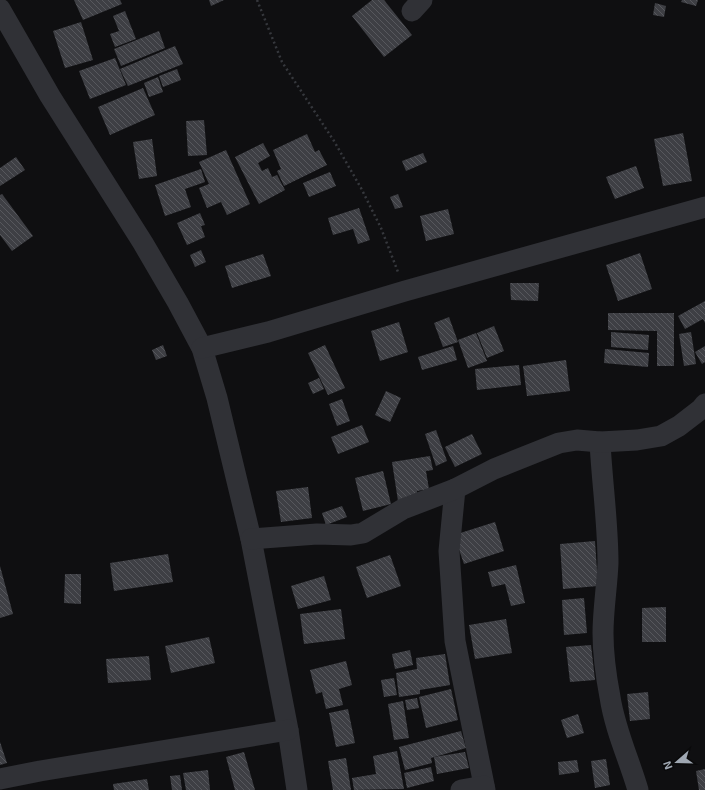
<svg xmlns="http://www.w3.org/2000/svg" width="705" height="790" viewBox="0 0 705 790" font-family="'Exo 2',sans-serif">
<defs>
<pattern id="building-back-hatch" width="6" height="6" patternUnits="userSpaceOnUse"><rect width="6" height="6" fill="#3e3f44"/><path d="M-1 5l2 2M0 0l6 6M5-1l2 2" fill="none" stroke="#57585d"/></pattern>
</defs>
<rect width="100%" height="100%" fill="#0f0f11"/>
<g fill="url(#building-back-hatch)">
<polygon points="74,0 120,0 122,4 83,20"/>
<polygon points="209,0 224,0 211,6"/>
<polygon points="372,0 384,0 412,35 384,57 352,16"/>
<polygon points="682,0 698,0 696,6 681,2"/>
<polygon points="655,3 666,6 664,17 653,15"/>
<polygon points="125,11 136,39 115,47 110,34 119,31 113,16"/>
<polygon points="81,22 93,60 65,68 53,31"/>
<polygon points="159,31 165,48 121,66 114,49"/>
<polygon points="175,46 183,64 128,86 120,69"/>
<polygon points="115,58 126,85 90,99 79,71"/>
<polygon points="177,69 181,80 163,87 159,76"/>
<polygon points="158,77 163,92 149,97 144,83"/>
<polygon points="143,88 155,115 110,135 98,107"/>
<polygon points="204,120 207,155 188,156 186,121"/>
<polygon points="683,133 692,181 663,186 654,139"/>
<polygon points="307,134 315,152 319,150 327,165 284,186 277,171 281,169 273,150"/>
<polygon points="152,139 157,176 139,179 133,142"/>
<polygon points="263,143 270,156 258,163 262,171 268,168 272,177 277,175 285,190 259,204 235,157"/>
<polygon points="226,150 250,204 227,215 221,202 207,208 199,188 209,184 199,162"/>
<polygon points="423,153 427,162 406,171 402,161"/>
<polygon points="16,157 25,170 0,186 0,168"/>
<polygon points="636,166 644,188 615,199 606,177"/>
<polygon points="201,169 205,182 185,189 191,207 165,216 155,185"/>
<polygon points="330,172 336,186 309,197 303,183"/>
<polygon points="2,194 33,236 12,251 0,235 0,195"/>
<polygon points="398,194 403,207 395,209 390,197"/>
<polygon points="359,208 370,240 358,244 353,229 333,235 328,218"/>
<polygon points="448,209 454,234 426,241 420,216"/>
<polygon points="200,213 205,225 201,226 205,237 187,245 177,223"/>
<polygon points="201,250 206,262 195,267 190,255"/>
<polygon points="640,253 652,289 618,301 606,265"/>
<polygon points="263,254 271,276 232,288 225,266"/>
<polygon points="510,283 539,283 538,301 511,300"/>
<polygon points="705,301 705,323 703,319 685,329 678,316"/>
<polygon points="608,313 674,313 674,366 657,366 657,331 608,330"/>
<polygon points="449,317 458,342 443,347 434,323"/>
<polygon points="399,322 408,352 380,361 371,331"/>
<polygon points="494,326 504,351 487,358 477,333"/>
<polygon points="611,332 649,335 648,350 611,347"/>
<polygon points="691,332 696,364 684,366 679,334"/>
<polygon points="476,333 487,361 468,368 458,340"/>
<polygon points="163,345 167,356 156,360 152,350"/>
<polygon points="325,345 345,388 328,395 308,353"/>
<polygon points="453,346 457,360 422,370 418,357"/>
<polygon points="705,346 705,362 702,364 695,352"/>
<polygon points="605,349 649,353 648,367 604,363"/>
<polygon points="566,360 570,391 527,396 523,366"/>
<polygon points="519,365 521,385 477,390 475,369"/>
<polygon points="319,378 324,389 313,394 308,383"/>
<polygon points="386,391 401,398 390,422 375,415"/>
<polygon points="342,399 350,421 337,426 329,404"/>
<polygon points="362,425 369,442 338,454 331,437"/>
<polygon points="436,430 447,461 436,466 425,434"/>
<polygon points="472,434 482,454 455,467 445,447"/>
<polygon points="430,456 433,470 426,471 429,489 417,491 418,498 398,501 392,462"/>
<polygon points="383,471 391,504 363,511 355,478"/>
<polygon points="308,487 312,518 281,522 276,491"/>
<polygon points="342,506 347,517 326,525 322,513"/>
<polygon points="495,522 504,551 464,564 454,535"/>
<polygon points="595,541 598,586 563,589 560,544"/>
<polygon points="168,554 173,582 114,591 110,563"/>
<polygon points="390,555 401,586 367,598 356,567"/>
<polygon points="516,565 525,603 511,606 505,584 492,587 488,572"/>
<polygon points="0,566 13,614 0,618"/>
<polygon points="65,574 81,574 81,604 64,603"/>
<polygon points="324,576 331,600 298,609 291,586"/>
<polygon points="584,598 587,633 564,635 562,600"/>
<polygon points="666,607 666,642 642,642 642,608"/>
<polygon points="341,609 345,639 304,644 300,614"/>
<polygon points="506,619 512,653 475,659 469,625"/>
<polygon points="209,637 215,663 171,673 165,646"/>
<polygon points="591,645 595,680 570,682 566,647"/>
<polygon points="410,650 413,665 395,669 392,654"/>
<polygon points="445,654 450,685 420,690 420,694 399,697 396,673 417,669 416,658"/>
<polygon points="149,656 151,680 108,683 106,659"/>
<polygon points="346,661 352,685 339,689 343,705 326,709 322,692 316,694 310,670"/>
<polygon points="394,678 397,695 384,697 381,680"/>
<polygon points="451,689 458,720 426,728 419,697"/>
<polygon points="648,692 650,719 630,721 627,694"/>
<polygon points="417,698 419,708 407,710 405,700"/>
<polygon points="403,701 409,738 394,740 388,704"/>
<polygon points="348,709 355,743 336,747 329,713"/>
<polygon points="578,714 584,733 567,738 561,720"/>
<polygon points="461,731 466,748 431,758 432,763 405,770 399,747"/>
<polygon points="0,742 7,763 0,765"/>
<polygon points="397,751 404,789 354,790 352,778 376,774 373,756"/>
<polygon points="244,752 255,790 235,790 226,757"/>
<polygon points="465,752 469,768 437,774 434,757"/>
<polygon points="346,758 351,790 333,790 328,761"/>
<polygon points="606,759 610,785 595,788 591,761"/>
<polygon points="577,760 579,772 559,775 558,762"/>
<polygon points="431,767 434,781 407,788 404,773"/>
<polygon points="705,769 705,790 699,790 696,771"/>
<polygon points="208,770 210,790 186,790 183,773"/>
<polygon points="180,775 182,790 172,790 170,776"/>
<polygon points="147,779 149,790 114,790 113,784"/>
</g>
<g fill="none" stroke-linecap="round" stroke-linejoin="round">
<polyline stroke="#36383d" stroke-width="2.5" stroke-dasharray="2 3" stroke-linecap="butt" points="257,0 282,62 334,141 361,188 381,228 398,272"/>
<g stroke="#303136" stroke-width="21">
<polyline points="0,9 50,96 143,243 178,303 202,348 217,398 251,539 288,730 297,790"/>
<polyline points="412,11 422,0"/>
<polyline points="202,348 268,332 405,291 705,207"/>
<path d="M600 442C602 482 608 523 608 563 607 587 603 610 603 633 603 655 606 676 610 697 615 730 629 759 638 790"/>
<polyline points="455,489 449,551 455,641 485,790"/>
<polyline points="251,539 317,534 351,535 363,533 403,509 455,489 494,469 559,443 577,440 600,442 637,440 661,436 679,426 701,409 705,404"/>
<polyline points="0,779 40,771 288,730"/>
<polyline points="461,790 484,786"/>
</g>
</g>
<g transform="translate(677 762) rotate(250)" stroke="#0a0a0b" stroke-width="3" paint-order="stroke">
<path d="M0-3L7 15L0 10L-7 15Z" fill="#9fa7b2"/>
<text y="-6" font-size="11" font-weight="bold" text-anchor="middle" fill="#9fa7b2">N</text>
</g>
</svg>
